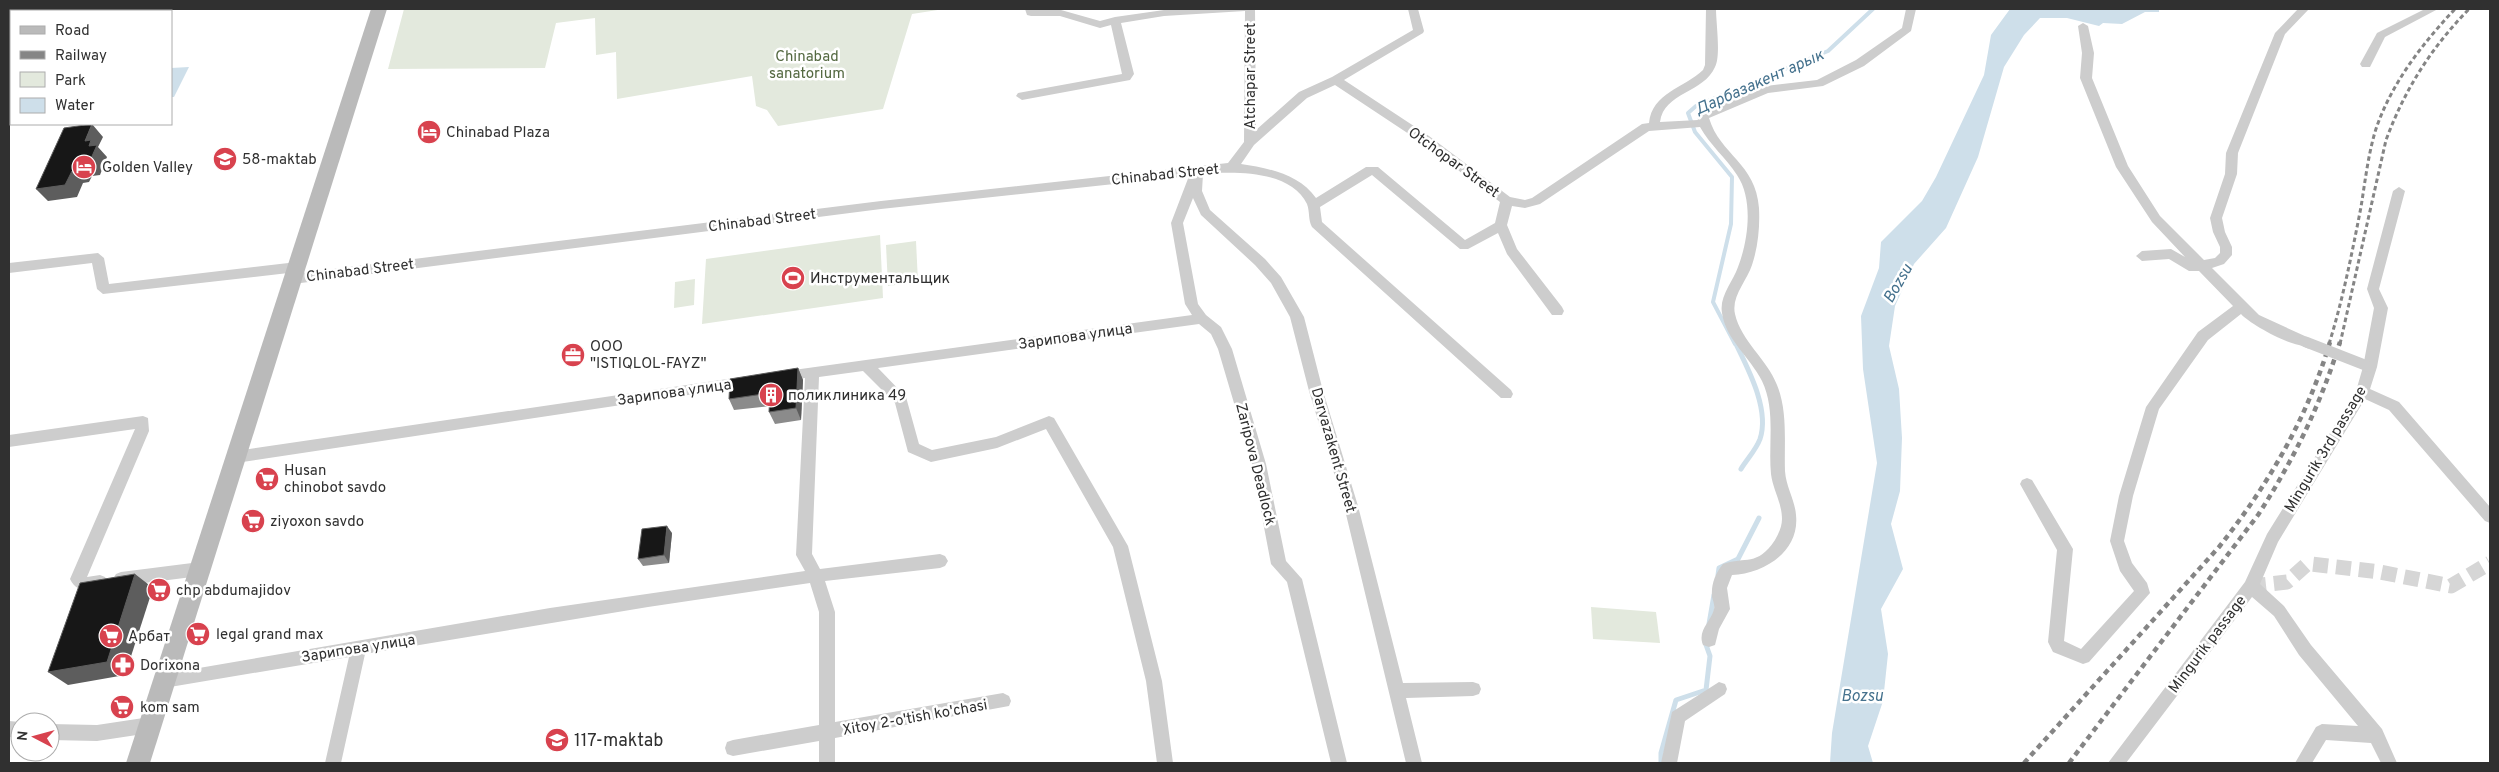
<svg xmlns="http://www.w3.org/2000/svg" width="2499" height="772" viewBox="0 0 2499 772" font-family="Overpass,sans-serif">
<rect width="100%" height="100%" fill="#fff"/>
<g fill="#e3e9dd">
<polygon points="404,9 944,9 912,14 883,109 778,126 767,110 756,106 752,76 617,99 616,52 596,55 595,18 556,23 545,68 388,69"/>
<polygon points="880,235 883,298 702,324 706,259"/>
<polygon points="916,241 918,282 888,286 886,245"/>
<polygon points="695,279 694,305 674,308 675,282"/>
<polygon points="1591,607 1656,612 1660,643 1593,639"/>
</g>
<g fill="#cedfea">
<polygon points="2010,9 2159,9 2159,12 2145,12 2122,24 2103,23 2099,26 2067,18 2040,18 2024,35 2004,67 1978,157 1946,228 1914,264 1895,306 1889,346 1899,389 1902,438 1900,491 1891,524 1903,569 1881,609 1888,654 1883,701 1868,746 1873,763 1830,763 1832,733 1877,463 1863,369 1861,316 1879,268 1881,242 1922,201 1936,177 1984,75 1991,35"/>
<polygon points="189,67 174,97 171,97 171,68"/>
</g>
<g fill="none" stroke-linecap="round" stroke-linejoin="round">
<polyline stroke="#cedfea" stroke-width="4" points="1735,344 1713,302 1731,224 1732,177 1695,132 1688,113 1696,106 1828,51 1873,9"/>
<g stroke="#cedfea" stroke-width="5">
<path d="M1735 342C1748 369 1770 409 1760 439 1756 450 1747 459 1741 469"/>
<polyline points="1718,575 1719,568 1738,559 1759,518"/>
<polyline points="1709,624 1714,595"/>
<polyline points="1661,763 1661,753 1676,700 1706,690 1710,656 1705,642"/>
</g>
<polyline stroke="#d6d6d6" stroke-width="15" stroke-dasharray="15 8" stroke-linecap="butt" points="2251,586 2287,582 2306,565 2311,564 2380,572 2451,586 2490,563"/>
<g fill="#cdcdcd" fill-rule="evenodd">
<path d="M1025 9 1061 10 1100 21 1115 17 1164 10 1255 9 1256 130 1299 92 1332 77 1413 30 1408 9H1418L1424 31 1423 33 1344 80 1429 136 1510 197 1525 200 1532 198 1642 124 1649 123C1652 93 1684 88 1703 70L1705 65 1706 9H1716C1716 23 1721 56 1715 67 1704 93 1664 92 1660 122L1698 120 1697 117 1703 110 1766 86 1817 80 1856 60 1902 28 1906 9H1916L1911 31 1864 66 1823 86 1768 93 1709 118C1720 155 1756 163 1759 208 1760 227 1758 247 1752 265 1747 281 1731 296 1735 314 1741 341 1767 359 1777 385 1788 412 1784 443 1785 471 1786 487 1795 500 1796 515 1800 552 1763 574 1732 575L1727 588 1730 609 1719 629 1715 645 1709 647 1703 645C1697 630 1711 622 1714 609 1715 606 1713 600 1712 597 1711 584 1715 574 1723 564 1746 556 1757 567 1775 540 1779 533 1782 526 1782 519 1782 503 1773 490 1771 474 1768 444 1776 410 1762 381 1750 357 1726 340 1722 313 1719 296 1733 282 1738 267 1748 241 1754 200 1737 175 1726 158 1710 145 1700 127L1649 131 1540 204 1525 208 1512 206 1507 225 1517 249 1562 307 1564 311 1562 315H1552L1507 254 1498 233 1468 249H1460L1372 175 1320 207 1322 222 1511 390 1513 394 1511 398H1501L1312 227C1308 220 1310 212 1307 204 1291 170 1233 171 1203 174L1202 191 1210 210 1265 259 1281 277 1304 317 1323 391 1358 506 1403 683 1473 682 1479 684 1481 689 1479 694 1473 696 1406 698 1422 763H1406L1344 506 1309 391 1290 317 1271 283 1255 265 1201 215 1193 198 1183 223 1198 304 1206 315 1221 327 1232 349 1266 464 1286 561 1302 579 1347 763H1331L1287 582 1271 564 1252 464 1218 349 1211 334 1199 324 878 368 906 397 919 444 932 450 996 437 1049 416 1054 418 1128 546 1162 681 1173 763H1157L1146 681 1113 547 1046 429 997 448 931 462 908 452 895 403 863 371 819 377 812 554 820 569 940 554 945 556 948 561 945 566 940 568 825 581 835 612V722L1003 693 1009 696 1011 701 1009 706 835 738V763H819V741L733 756 727 754 725 748 727 742 733 740 819 725V612L810 583 648 607 365 654 341 763H325L349 657 164 688 158 686 156 681 158 676 164 674 550 608 805 571 796 555 805 378 784 381 779 380 777 376 779 372 1192 315 1185 304 1171 223 1189 176 881 209 293 284 287 279 293 274 881 201 1228 163 1244 142 1245 11 1164 16 1121 23 1134 74 1130 80 1022 100 1016 96 1018 93 1122 74 1111 25 1100 28 1060 16H1031L1027 15ZM1335 85 1421 142 1500 202 1495 223 1465 240 1378 167H1366L1316 198C1299 174 1268 168 1241 164L1254 145 1307 98Z"/>
<path d="M2298 9H2309L2285 34 2238 153 2237 174 2222 218 2225 232 2232 247V255L2224 264 2212 268 2259 315 2307 337 2309 341 2307 345C2294 349 2250 324 2241 314L2208 340 2159 409 2133 496 2124 541 2132 563 2147 583 2150 593 2089 662 2083 664 2053 652 2048 642 2057 550 2020 484 2022 480 2027 478 2032 480 2073 549 2064 641 2081 649 2134 591 2120 571 2110 541 2119 496 2146 407 2198 332 2233 306 2199 271H2189L2169 259 2142 261 2136 256 2142 251 2171 249 2185 257 2152 222 2116 167 2080 78 2082 53 2078 26 2083 23 2088 26 2094 53 2092 78 2128 166 2160 216 2204 260 2215 258 2220 253V247L2213 232 2210 218 2225 174 2226 153 2275 33Z"/>
<polygon points="2425,9 2438,9 2385,37 2370,67 2362,67 2360,64 2377,33"/>
<polygon points="2399,187 2405,191 2379,289 2388,308 2377,367 2370,389 2399,402 2490,507 2490,523 2485,521 2389,410 2365,399 2278,542 2260,584 2284,606 2311,645 2382,729 2397,763 2381,763 2371,743 2326,740 2312,763 2295,763 2316,727 2322,724 2358,726 2299,655 2274,616 2252,597 2126,763 2108,763 2245,582 2267,534 2356,391 2363,367 2374,308 2367,289 2393,191"/>
<polygon points="98,253 104,258 109,284 297,262 303,267 297,272 103,294 97,289 92,263 9,273 9,263"/>
<polygon points="748,376 753,377 755,381 753,385 748,386 236,463 231,461 229,457 231,453 236,451"/>
<path d="M143 416 148 418 149 431 87 577 100 575 105 577 108 582 105 587C92 592 77 594 70 579L135 429 9 447V435Z"/>
<polygon points="200,562 205,564 208,569 205,574 200,576 121,586 116,584 113,579 116,574 121,572"/>
<polygon points="1719,682 1725,684 1727,689 1725,694 1685,721 1677,763 1661,763 1672,712"/>
<polygon points="150,717 156,720 158,725 156,730 150,733 97,741 50,740 50,724 97,725"/>
<polygon points="9,721 20,722 20,738 9,737"/>
</g>
<polygon fill="#bababa" fill-rule="evenodd" points="371,9 387,9 150,763 126,763"/>
<g stroke="#858585" stroke-width="3" stroke-dasharray="4.5 3" stroke-linecap="butt">
<path d="M2329 344C2343 299 2352 253 2361 207 2365 182 2368 156 2375 132 2390 85 2422 44 2455 9"/>
<path d="M2340 344 2386 140C2405 89 2431 48 2469 9"/>
</g>
<g stroke="#858585" stroke-width="4.5" stroke-dasharray="5.5 4.5" stroke-linecap="butt">
<path d="M2024 763 2219 547C2268 485 2307 419 2330 342"/>
<path d="M2069 763 2258 515C2294 459 2320 406 2340 342"/>
</g>
<polyline stroke="#cdcdcd" stroke-width="9" points="2302,341 2309,344"/>
<polyline stroke="#cdcdcd" stroke-width="11" points="2306,342 2370,367"/>
</g>
<g fill="#8b8b8b">
<polygon points="798,368 803,380 801,420 775,424 769,412 770,406 734,410 729,399"/>
<polygon points="672,533 669,563 643,566 638,559"/>
</g>
<g fill="#5d5d5d">
<polygon points="92,124 103,137 98,147 107,157 100,175 92,176 89,182 83,183 77,197 48,201 36,189 85,141"/>
<polygon points="798,368 803,380 801,420 796,408"/>
<polygon points="667,526 672,533 669,563 664,555"/>
<polygon points="135,574 153,588 125,675 68,685 48,672"/>
</g>
<g fill="#171717" stroke="#5d5d5d">
<polygon points="92,124 85,141 91,140 89,146 97,145 89,163 81,164 78,170 72,171 65,185 36,189 64,128"/>
<polygon points="798,368 796,408 769,412 770,393 729,399 730,379"/>
<polygon points="667,526 664,555 638,559 642,529"/>
<polygon points="135,574 107,662 48,672 80,583"/>
</g>
<defs>
<g id="hotel-disc" transform="scale(1.25)"><circle r="9.5" fill="#d8424e" stroke="#fff"/><path d="M-6-4.5h1.5V1H6V5H4.5V3h-9V5H-6ZM-4 0a1.8 1.8 0 1 1 3.6 0ZM.5 0V-2.5h3Q6-2.5 6 0Z" fill="#fff"/></g>
<g id="school-disc" transform="scale(1.25)"><circle r="9.5" fill="#d8424e" stroke="#fff"/><path d="M0-5L7-2L0 1L-7-2ZM-4 1L0 2.5L4 1V4Q0 6-4 4Z" fill="#fff"/></g>
<g id="stadium-disc" transform="scale(1.25)"><circle r="9.5" fill="#d8424e" stroke="#fff"/><path d="M0-5a6.5 5 0 1 0 0 10a6.5 5 0 1 0 0-10ZM-3.5-1.8h7v3.6h-7Z" fill="#fff"/></g>
<g id="office-disc" transform="scale(1.25)"><circle r="9.5" fill="#d8424e" stroke="#fff"/><path d="M-6-3h4V-5.5h4V-3h4V5H-6ZM-1-4.5V-3h2v-1.5ZM-6 0V1H6V0Z" fill="#fff"/></g>
<g id="building-disc" transform="scale(1.25)"><circle r="9.5" fill="#d8424e" stroke="#fff"/><path d="M-4-6H4V6H1V3H-1V6H-4ZM-2.5-4.3h1.7v1.8h-1.7ZM.8-4.3h1.7v1.8H.8ZM-2.5-1h1.7V.8h-1.7ZM.8-1h1.7V.8H.8Z" fill="#fff"/></g>
<g id="supermarket-disc" transform="scale(1.25)"><circle r="9.5" fill="#d8424e" stroke="#fff"/><path d="M-6-5.5h2.5l.6 2H6L4.5 2H-2.5L-4.4-4H-6ZM-1.5 3.2a1.3 1.3 0 1 0 .1 0ZM3 3.2a1.3 1.3 0 1 0 .1 0Z" fill="#fff"/></g>
<g id="pharmacy-disc" transform="scale(1.25)"><circle r="9.5" fill="#d8424e" stroke="#fff"/><path d="M-2-6h4v4h4v4h-4v4h-4v-4h-4v-4h4Z" fill="#fff"/></g>
</defs>
<g fill-rule="evenodd">
<use href="#hotel-disc" x="429" y="132"/>
<use href="#school-disc" x="225" y="159"/>
<use href="#hotel-disc" x="84" y="167"/>
<use href="#stadium-disc" x="793" y="278"/>
<use href="#office-disc" x="573" y="355"/>
<use href="#building-disc" x="771" y="395"/>
<use href="#supermarket-disc" x="267" y="479"/>
<use href="#supermarket-disc" x="253" y="521"/>
<use href="#supermarket-disc" x="159" y="590"/>
<use href="#supermarket-disc" x="198" y="634"/>
<use href="#supermarket-disc" x="111" y="636"/>
<use href="#pharmacy-disc" x="123" y="665"/>
<use href="#supermarket-disc" x="122" y="707"/>
<use href="#school-disc" x="557" y="740"/>
</g>
<g text-anchor="middle" stroke-width="5" stroke-linejoin="round" paint-order="stroke">
<g font-size="15" fill="#546941" stroke="#fff">
<text x="807" y="61">Chinabad<tspan x="807" dy="17">sanatorium</tspan></text>
</g>
<g font-size="15" fill="#303030" stroke="#fff">
<text transform="translate(1250 76) rotate(-90)" y="5">Atchapar Street</text>
<text transform="translate(1454 162) rotate(36)" y="5">Otchopar Street</text>
<text transform="translate(1165 174) rotate(-6)" y="5">Chinabad Street</text>
<text transform="translate(762 220) rotate(-7)" y="5">Chinabad Street</text>
<text transform="translate(360 270) rotate(-7)" y="5">Chinabad Street</text>
<text transform="translate(1075 336) rotate(-8)" y="5">Зарипова улица</text>
<text transform="translate(674 392) rotate(-8)" y="5">Зарипова улица</text>
<text transform="translate(2325 449) rotate(-59)" y="5">Mingurik 3rd passage</text>
<text transform="translate(1334 450) rotate(74)" y="5">Darvazakent Street</text>
<text transform="translate(1256 464) rotate(76)" y="5">Zaripova Deadlock</text>
<text transform="translate(2207 644) rotate(-53)" y="5">Mingurik passage</text>
<text transform="translate(358 648) rotate(-9)" y="5">Зарипова улица</text>
<text transform="translate(915 717) rotate(-10)" y="5">Xitoy 2-o'tish ko'chasi</text>
</g>
<g font-size="15" fill="#303030" stroke="#fff" text-anchor="start">
<text x="446" y="137">Chinabad Plaza</text>
<text x="242" y="164">58-maktab</text>
<text x="102" y="172">Golden Valley</text>
<text x="810" y="283">Инструментальщик</text>
<text x="590" y="351">ООО<tspan x="590" dy="17">"ISTIQLOL-FAYZ"</tspan></text>
<text x="788" y="400">поликлиника 49</text>
<text x="284" y="475">Husan<tspan x="284" dy="17">chinobot savdo</tspan></text>
<text x="270" y="526">ziyoxon savdo</text>
<text x="176" y="595">chp abdumajidov</text>
<text x="216" y="639">legal grand max</text>
<text x="128" y="641">Арбат</text>
<text x="140" y="670">Dorixona</text>
<text x="140" y="712">kom sam</text>
</g>
<g font-size="16" font-style="italic" fill="#44718d" stroke="#fff">
<text transform="translate(1759 81) rotate(-24)" y="6">Дарбазакент арык</text>
<text transform="translate(1897 283) rotate(-60)" y="6">Bozsu</text>
<text x="1862" y="701">Bozsu</text>
</g>
<g font-size="18" fill="#303030" stroke="#fff" text-anchor="start">
<text x="574" y="746">117-maktab</text>
</g>
</g>
<rect width="2499" height="772" fill="none" stroke="#303030" stroke-width="20"/>
<rect x="10" y="10" width="162" height="115" fill="#ffffff" stroke="#acacac"/>
<rect x="20" y="26" width="25" height="8" fill="#bababa" stroke="#acacac"/>
<text x="55" y="35" font-size="15" fill="#303030">Road</text>
<rect x="20" y="51" width="25" height="8" fill="#858585" stroke="#acacac"/>
<text x="55" y="60" font-size="15" fill="#303030">Railway</text>
<rect x="20" y="72" width="25" height="15" fill="#e3e9dd" stroke="#acacac"/>
<text x="55" y="85" font-size="15" fill="#303030">Park</text>
<rect x="20" y="98" width="25" height="15" fill="#cedfea" stroke="#acacac"/>
<text x="55" y="110" font-size="15" fill="#303030">Water</text>
<g transform="translate(35 737) rotate(276)"><circle r="24" fill="#ffffff" stroke="#acacac"/>
<path d="M0-4L9 19L0 12L-9 19Z" fill="#d8424e"/>
<text y="-8" font-size="14" font-weight="bold" text-anchor="middle" fill="#303030">N</text>
</g>
</svg>
